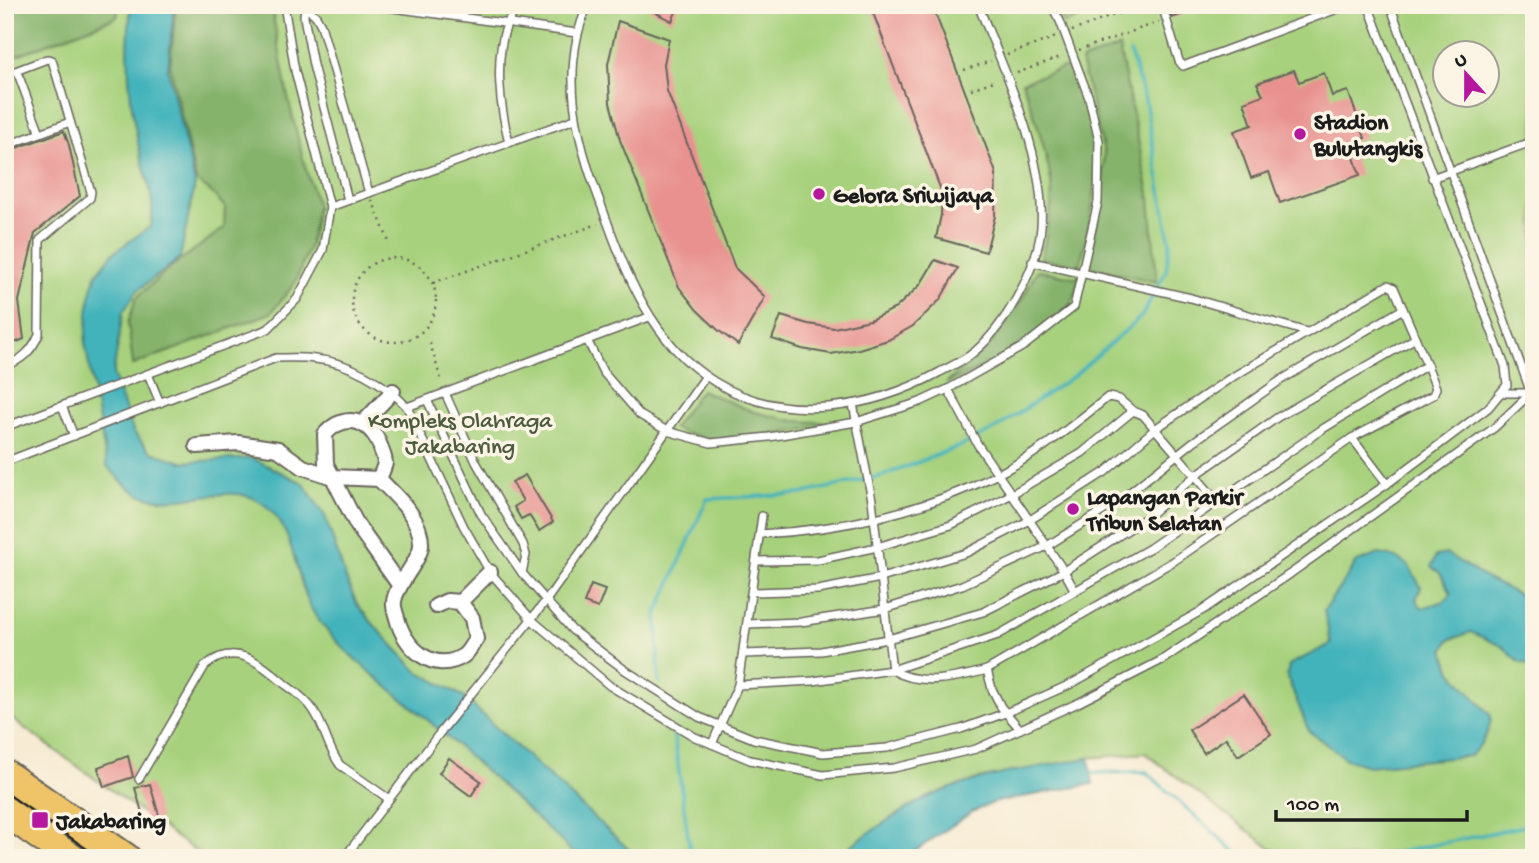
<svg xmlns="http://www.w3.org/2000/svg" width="1539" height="863" viewBox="0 0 1539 863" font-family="'Gochi Hand',sans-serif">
<rect width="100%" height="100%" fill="#fcf5e5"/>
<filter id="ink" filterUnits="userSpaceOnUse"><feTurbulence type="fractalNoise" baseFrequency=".0143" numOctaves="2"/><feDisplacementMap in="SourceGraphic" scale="14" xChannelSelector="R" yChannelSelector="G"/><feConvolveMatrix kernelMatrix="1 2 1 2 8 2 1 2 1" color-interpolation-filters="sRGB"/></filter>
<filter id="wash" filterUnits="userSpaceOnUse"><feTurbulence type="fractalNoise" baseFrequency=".00686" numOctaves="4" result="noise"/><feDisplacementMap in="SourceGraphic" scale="28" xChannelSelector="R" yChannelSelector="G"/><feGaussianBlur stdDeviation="1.57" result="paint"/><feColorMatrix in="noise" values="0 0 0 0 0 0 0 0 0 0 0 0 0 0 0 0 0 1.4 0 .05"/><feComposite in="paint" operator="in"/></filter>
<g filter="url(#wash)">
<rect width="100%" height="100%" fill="#f6ead2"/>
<path fill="#a7d17d" stroke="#62764c" stroke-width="2" fill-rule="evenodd" d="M5 5H1534V858H1284L1145 753 1089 758 978 779 936 794 899 814 833 858H205L5 714ZM1444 52H1486V94H1444Z"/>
<g fill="#85b36c" stroke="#506844" stroke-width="2">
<polygon points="5,5 119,5 117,17 5,60"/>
<polygon points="176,5 273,5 274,21 288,98 304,163 317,205 310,245 295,283 271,313 133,365 128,323 136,298 171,267 224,228 225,207 211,192 196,181 170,66"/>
<polygon points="1055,5 1109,5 1109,7 1064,24"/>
<polygon points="1119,47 1150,198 1157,282 1088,267 1102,198 1104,152 1081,61"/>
<path d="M1072 65C1081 91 1091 116 1095 143 1100 183 1089 226 1080 265L1041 259C1046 234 1054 208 1051 182 1047 153 1033 109 1022 82Z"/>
<polygon points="1037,270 1078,278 1076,293 1067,311 1036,335 984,368 946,383 992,343 1024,296"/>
<polygon points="701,390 754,412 794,421 836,423 791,432 715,441 687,434 673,428"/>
</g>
<g fill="#43b3bb" stroke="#30686c" stroke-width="2">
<path d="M131 5H174L168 70 195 184 180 258 137 291 123 312 113 375 134 433 151 452 183 462 252 458 303 483 325 516 346 579 357 604 374 625 417 671 461 695 638 858H579C527 810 476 761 422 715 388 686 347 657 320 622 292 587 300 526 259 501 227 481 177 511 139 494 127 488 116 476 107 466L85 343 90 297 96 275 113 253 151 226C156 198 146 178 140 152 129 104 125 54 131 5Z"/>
<path d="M1379 554C1406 558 1410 565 1421 588L1416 599 1422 608 1445 601 1451 593 1440 573 1431 567 1436 556 1447 554 1487 579 1534 602V667L1519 662 1502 646 1471 632 1449 640 1444 650 1452 672 1491 716C1490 732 1482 745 1470 756L1368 766 1346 759 1309 731 1287 677 1289 665 1331 644 1324 610 1357 562Z"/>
<path d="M1089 758 1093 784 995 802 972 812 905 858H833C867 835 900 809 938 793 986 774 1038 767 1089 758Z"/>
</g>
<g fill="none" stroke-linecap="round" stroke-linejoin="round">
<g stroke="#43b3bb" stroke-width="3.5">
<polyline points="659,682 657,614 707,499 800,494 882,476 963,445 995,429 1075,375 1142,316 1166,271 1170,243 1145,100 1130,53"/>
<polyline points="674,736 691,858"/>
<polyline points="1087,773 1146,772 1242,858"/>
<polyline points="1371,858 1534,824"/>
</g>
</g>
<g id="blocks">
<g fill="#e8918f">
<polygon points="641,5 679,5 672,21"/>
<polygon points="870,5 932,5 996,173 995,216 986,252 936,238 941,215 942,193"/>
<polygon points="1168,5 1204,5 1204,7 1172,18"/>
<polygon points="618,21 669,39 664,64 667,91 735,268 765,297 738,345 718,330 697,310 679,287 620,140 610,103 608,64"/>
<polygon points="1294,70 1299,82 1324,73 1332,96 1348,91 1365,138 1349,143 1360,175 1280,203 1269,172 1251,178 1234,131 1252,125 1244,102 1263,95 1257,83"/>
<polygon points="64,131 69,145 80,196 35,233 19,301 24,339 5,347 5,152"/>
<polygon points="935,260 958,268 940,300 913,326 888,340 859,349 831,354 802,349 772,339 781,316 808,324 834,328 870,320 896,308 920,285"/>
<polygon points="525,475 553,522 539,531 529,515 521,519 514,507 523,501 512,482"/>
<polygon points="591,585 605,590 598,608 584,603"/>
<polygon points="1244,694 1271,734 1238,756 1226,738 1204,753 1189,730"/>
<polygon points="128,756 133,777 104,787 98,767"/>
<polygon points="449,758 481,781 471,796 439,773"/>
<polygon points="150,784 160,819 145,823 135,788"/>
</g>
</g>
</g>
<g filter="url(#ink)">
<use href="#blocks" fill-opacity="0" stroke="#68645c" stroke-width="2"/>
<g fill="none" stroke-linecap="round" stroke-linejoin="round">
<g stroke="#68645c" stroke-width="10">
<g id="lane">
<polyline points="305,5 304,17 313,65 348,200"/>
<polyline points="371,5 577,33"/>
<path d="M588 5C560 66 576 140 599 199 624 268 649 342 715 382 784 425 873 409 940 372 950 367 960 362 969 356 1003 331 1038 269 1041 227 1046 157 1004 69 978 5"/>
<polyline points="1162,5 1179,61 1183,66 1348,5"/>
<polyline points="305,6 316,16 321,25 369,193"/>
<polyline points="17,71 40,133"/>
<path d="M5 75 47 59 52 60 91 192 90 198 40 240 39 334C32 351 22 360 5 366"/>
<polyline points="5,131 10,144"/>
<path d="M509 142C500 107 494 59 507 24 510 18 515 11 519 5"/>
<polyline points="5,146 70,122"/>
<polyline points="1432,178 1534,141"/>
<polyline points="330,207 575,119"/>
<polyline points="1032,262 1191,298 1307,332"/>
<polyline points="587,340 603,372 640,415 667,431 711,443 769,437 856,422 920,402 948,389 1024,346 1074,307 1098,202 1099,141 1089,98 1060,21 1051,5"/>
<polyline points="148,374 160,403"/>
<polyline points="948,389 978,445 1064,571 1075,591"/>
<polyline points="445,393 476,462 523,544 526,555 522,573"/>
<polyline points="1503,393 1531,393 1534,400"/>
<polyline points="427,400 481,514 522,573 572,630 625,670 699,717 754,739 823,753 887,748 961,729 1008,712 1071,684 1203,610 1387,484 1488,408 1507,385 1505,366 1368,5"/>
<path d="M853 404 872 500 892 670C921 687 956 678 987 670L1174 561 1352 438 1433 395 1436 388 1427 365"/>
<polyline points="62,406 74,436"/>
<polyline points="407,407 649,317"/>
<polyline points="5,427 268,329 297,299 323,250 330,207 295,71 284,5"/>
<polyline points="1352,438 1387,484"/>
<path d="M5 462 276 358C289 358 302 357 315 359 349 362 385 383 407 407L464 527 490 572 532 620 610 686 695 737 750 760 823 775 894 768 976 749 1078 703 1162 660 1290 574 1494 428 1531 393 1390 5"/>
<path d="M760 534C841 530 925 511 998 474 1038 454 1073 425 1108 397L1119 399 1133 411"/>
<polyline points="757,561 818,560 877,547 951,525 1012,494 1082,453 1133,411 1143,415 1217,501"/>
<polyline points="752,592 818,590 881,578 966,553 1030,520 1105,472 1155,429 1229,379 1388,285 1394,288 1427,365 1321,430 1150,548 998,635 892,670 813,681 738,685 762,516"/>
<polyline points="747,624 801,622 885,609 962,585 1047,546 1119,501 1193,442 1281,380 1403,309"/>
<polyline points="743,654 821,651 888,639 983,612 1064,571 1146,518 1196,475 1278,417 1414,339"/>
<polyline points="987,670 992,689 1001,707 1020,729"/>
<polyline points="712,744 738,685"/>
<path d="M139 779 205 666C236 640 261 664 286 685 296 692 307 700 314 711 325 728 328 749 340 765L389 799"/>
<polyline points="344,858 439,734 545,602 706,376"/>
</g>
</g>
<g stroke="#68645c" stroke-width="18">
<g id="street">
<polyline points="362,424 393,391"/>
<path d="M197 446 238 443 278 449 303 467 333 477 379 479C396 496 422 518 421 545 421 560 395 585 394 602 393 607 396 614 397 618 404 647 433 675 463 656 469 652 472 644 476 639L472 618 460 602 447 601 436 606"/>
<path d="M379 479C381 474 384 468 385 463 385 461 383 453 382 452 375 423 348 409 325 434L326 464 357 525 400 586"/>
<polyline points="460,602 490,572"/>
</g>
</g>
<g stroke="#68645c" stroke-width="32">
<g id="highway">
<polyline points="5,774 126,858"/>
<polyline points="5,811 71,858"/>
</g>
</g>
<g stroke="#68645c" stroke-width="2.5" stroke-dasharray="2 5" stroke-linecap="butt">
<polyline points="1072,31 1141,5"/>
<polyline points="1079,50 1159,22"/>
<polyline points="1007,55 1056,37"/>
<polyline points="964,70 991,61"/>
<polyline points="1017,73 1063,56"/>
<polyline points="971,89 997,80"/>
<polyline points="372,200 389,242"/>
<circle cx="394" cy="300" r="42"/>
<polyline points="433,283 598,224"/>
<polyline points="430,343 442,383"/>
</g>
<use href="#lane" stroke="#fff" stroke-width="7"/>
<use href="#street" stroke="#fff" stroke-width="14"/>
<use href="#highway" stroke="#efc469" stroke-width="28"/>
<polyline stroke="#1c1c1c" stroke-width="2" points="5,792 100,858"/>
</g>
</g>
<g fill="#b5179e" stroke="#fcf5e5" stroke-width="2.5">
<circle cx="1300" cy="134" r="7"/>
<circle cx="819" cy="194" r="7"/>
<circle cx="1073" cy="509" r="7"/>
<rect x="31" y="811" width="18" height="18" rx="3.5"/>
</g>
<g text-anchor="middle" stroke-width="7" stroke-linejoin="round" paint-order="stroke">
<g font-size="23" font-weight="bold" fill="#1c1c1c" stroke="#fcf5e5" text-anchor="start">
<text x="1314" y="129">Stadion<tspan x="1314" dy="26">Bulutangkis</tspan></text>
<text x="833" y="202">Gelora Sriwijaya</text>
<text x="1087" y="504">Lapangan Parkir<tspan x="1087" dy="26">Tribun Selatan</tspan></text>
<text x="56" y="828">Jakabaring</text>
</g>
<g font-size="23" fill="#4d5b3e" stroke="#fcf5e5">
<text x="460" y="427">Kompleks Olahraga<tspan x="460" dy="26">Jakabaring</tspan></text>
</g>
</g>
<rect width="1539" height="863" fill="none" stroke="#fcf5e5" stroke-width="28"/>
<g transform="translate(1466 74) rotate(339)"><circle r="33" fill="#fcf5e5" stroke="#a29e95" stroke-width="2"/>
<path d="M0-5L12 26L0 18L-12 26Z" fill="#b5179e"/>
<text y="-10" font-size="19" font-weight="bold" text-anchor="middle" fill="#1c1c1c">U</text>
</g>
<path d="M1276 810v10h191v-10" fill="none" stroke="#1c1c1c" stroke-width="3.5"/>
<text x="1287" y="810" font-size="21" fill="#1c1c1c" stroke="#fcf5e5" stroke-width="5" paint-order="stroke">100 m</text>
</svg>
